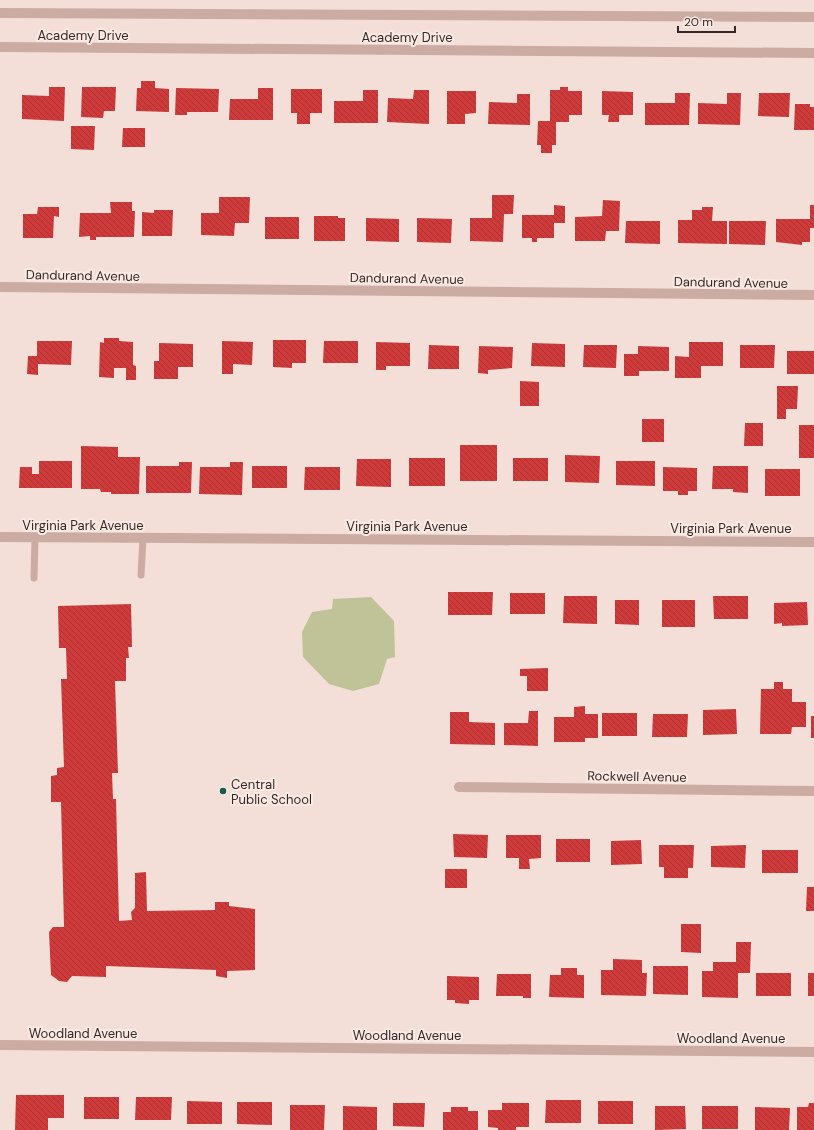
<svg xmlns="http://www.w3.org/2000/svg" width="814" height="1130" viewBox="0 0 814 1130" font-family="'DM Sans',sans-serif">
<defs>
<pattern id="building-back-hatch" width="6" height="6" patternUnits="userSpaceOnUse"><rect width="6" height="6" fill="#cf3a3b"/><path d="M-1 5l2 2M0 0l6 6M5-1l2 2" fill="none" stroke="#a93131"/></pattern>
</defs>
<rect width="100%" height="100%" fill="#f3dfd8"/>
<polygon fill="#bfc397" points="371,597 394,621 395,657 387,659 379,684 353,691 329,684 303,657 302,632 312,612 332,609 333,599"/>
<g fill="url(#building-back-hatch)">
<polygon points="141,81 155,81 155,88 169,89 169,112 136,111 137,88 141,88"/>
<polygon points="49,87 65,87 64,121 22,119 22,95 49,96"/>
<polygon points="82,87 116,87 115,111 104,111 103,118 81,117"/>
<polygon points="560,87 568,87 568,91 582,91 582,115 569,115 569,122 556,122 556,145 552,145 552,153 541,153 541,145 537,145 538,121 550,121 550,90 560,90"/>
<polygon points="176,88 219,89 218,112 187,112 187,115 175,115"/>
<polygon points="258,88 273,88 273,120 229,120 230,99 258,99"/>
<polygon points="291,89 322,89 322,113 310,113 310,124 297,124 297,113 291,113"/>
<polygon points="363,90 378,90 378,123 334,123 334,101 363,101"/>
<polygon points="414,90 429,90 429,124 387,122 388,98 413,99"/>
<polygon points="447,91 476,91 476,113 465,114 465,124 447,124"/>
<polygon points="602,91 633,92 633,115 619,115 619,122 608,122 609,115 602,115"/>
<polygon points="675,93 690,93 689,125 645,125 645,103 675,103"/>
<polygon points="727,93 741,93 740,125 698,124 698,103 727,104"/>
<polygon points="759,93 790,93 789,117 758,116"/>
<polygon points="517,94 530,94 530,125 488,124 489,102 517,103"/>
<polygon points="795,104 810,104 810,107 814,107 814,130 794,130"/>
<polygon points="71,126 95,126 94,150 71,149"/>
<polygon points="123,128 145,128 145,147 122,147"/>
<polygon points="492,195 514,195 513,214 504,214 503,242 470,241 470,218 492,218"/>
<polygon points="219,197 250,197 249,223 235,223 234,236 201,235 201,213 219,213"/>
<polygon points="603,200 620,201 619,231 606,231 605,241 575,241 575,217 602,216"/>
<polygon points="110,202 132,202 132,211 135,211 134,237 96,237 96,240 90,240 90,236 79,237 80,213 111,213"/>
<polygon points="554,205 565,206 565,223 554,223 554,238 537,238 537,242 532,242 532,238 522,238 522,215 554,215"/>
<polygon points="810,205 814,205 814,228 810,228 810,242 802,242 802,245 776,242 776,219 810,219"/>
<polygon points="38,207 59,207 59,217 54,216 53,238 23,238 23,214 37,214"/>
<polygon points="702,207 713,207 712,221 727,221 727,244 678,243 678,220 692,220 692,210 702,210"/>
<polygon points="154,210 173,210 172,236 142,236 142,212 154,213"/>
<polygon points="314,216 338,216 338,218 345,218 345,241 314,241"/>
<rect x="265" y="217" width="34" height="22"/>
<polygon points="366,218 399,219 399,242 366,241"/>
<polygon points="417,218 452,219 451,243 417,242"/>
<polygon points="626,221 660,221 660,244 625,243"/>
<polygon points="729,221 766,221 765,245 729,244"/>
<polygon points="104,338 119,338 119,341 133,342 133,365 136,366 136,380 126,380 126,368 114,368 114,378 99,377 100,342 104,343"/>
<polygon points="273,340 306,340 306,363 292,363 292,368 273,367"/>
<polygon points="37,341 72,341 71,365 38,364 38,375 27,374 28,356 37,356"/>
<polygon points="222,341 253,342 252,365 233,364 233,374 222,374"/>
<polygon points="324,341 358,341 358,363 323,363"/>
<polygon points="376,342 410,343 410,366 386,366 386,370 376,370"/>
<polygon points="689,342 723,342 723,366 701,366 701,378 675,378 675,356 689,357"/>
<polygon points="159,343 193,344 193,367 178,367 178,379 154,379 154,361 159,361"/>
<polygon points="532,343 565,344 565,367 531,366"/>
<polygon points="429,345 459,346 459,369 428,369"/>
<polygon points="584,345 617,345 616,368 583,367"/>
<polygon points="740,345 775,345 774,368 740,368"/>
<polygon points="479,346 513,347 512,368 488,370 488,374 478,373"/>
<polygon points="638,346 669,347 669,371 639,371 639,376 624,376 624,354 638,354"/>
<rect x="787" y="351" width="27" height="23"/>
<polygon points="520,381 539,382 539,406 520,406"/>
<polygon points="777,386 798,386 797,409 786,409 786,419 777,419"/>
<rect x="642" y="419" width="22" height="23"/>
<polygon points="745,423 763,423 763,446 744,446"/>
<rect x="799" y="425" width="15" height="33"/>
<rect x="460" y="445" width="37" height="36"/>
<polygon points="81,446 118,447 118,457 140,457 139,494 111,494 111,492 101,492 100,489 81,489"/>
<polygon points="565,455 600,456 599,483 565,482"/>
<rect x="409" y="458" width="36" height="28"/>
<rect x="513" y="458" width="35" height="23"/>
<polygon points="357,459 391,459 391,487 356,486"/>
<polygon points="39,461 72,461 72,488 19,488 20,467 32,467 32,474 39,474"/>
<polygon points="616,461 655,461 655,486 616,485"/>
<polygon points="179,462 192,462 191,493 146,493 146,466 179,466"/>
<polygon points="230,462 243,462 242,495 199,494 200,467 230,467"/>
<rect x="252" y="466" width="35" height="22"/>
<polygon points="713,466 748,466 748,493 733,492 733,489 712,489"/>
<polygon points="305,467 340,467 340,490 304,490"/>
<polygon points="663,467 697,468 697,491 688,491 688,495 678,495 678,491 663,491"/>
<rect x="765" y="469" width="35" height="27"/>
<polygon points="448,592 493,592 492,615 448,615"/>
<rect x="510" y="593" width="35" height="21"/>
<polygon points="564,596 597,596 597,624 563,623"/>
<polygon points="713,596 748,596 748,619 714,619"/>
<polygon points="615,600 639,600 639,625 615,624"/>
<rect x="662" y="600" width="33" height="27"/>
<polygon points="807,602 808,625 782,626 782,623 774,624 774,603"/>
<polygon points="131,604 132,647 128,647 129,658 126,658 126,681 115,681 118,773 112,773 113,799 116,799 119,921 132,920 131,912 135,908 135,873 146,872 147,911 215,910 215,902 229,902 229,906 255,909 255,970 227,971 227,978 216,976 216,970 106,966 106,977 72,976 67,982 59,981 51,975 49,932 53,927 64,927 61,802 51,802 51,776 57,775 57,768 64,767 61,679 67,679 66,648 59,648 58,606"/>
<polygon points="548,668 548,691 527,691 527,676 520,676 520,669"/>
<polygon points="774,682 783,682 783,689 792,689 792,702 806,702 806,727 792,727 791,734 760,734 761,689 774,689"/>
<polygon points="585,706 585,714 598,714 598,738 585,738 585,742 554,742 554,717 574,717 574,707"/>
<polygon points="736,709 737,734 703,735 703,710"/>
<polygon points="529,711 538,711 538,746 504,745 504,723 528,723"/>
<polygon points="450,712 469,712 469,722 495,723 495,745 450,744"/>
<rect x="602" y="713" width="35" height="23"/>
<polygon points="653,714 688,714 687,737 652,737"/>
<rect x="811" y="716" width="3" height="22"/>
<polygon points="453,834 488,835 487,858 454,857"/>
<polygon points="506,835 541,835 541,858 529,859 530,869 519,869 519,858 506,858"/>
<rect x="556" y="839" width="34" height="23"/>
<polygon points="641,840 642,864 611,865 611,841"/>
<polygon points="659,845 694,845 693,868 688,868 688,878 664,878 664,867 659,867"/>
<polygon points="746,845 745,868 711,867 711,846"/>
<rect x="762" y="850" width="36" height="23"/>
<rect x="445" y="869" width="22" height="19"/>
<polygon points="807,887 814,887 814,911 806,911"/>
<polygon points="681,924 701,924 701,953 681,952"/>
<polygon points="736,942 751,942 750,973 738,973 738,998 702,997 702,971 713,971 713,962 736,962"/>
<polygon points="613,959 642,960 642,973 647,973 646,996 601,995 601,970 613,970"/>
<polygon points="653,966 688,966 688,995 653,994"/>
<polygon points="561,968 577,968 577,975 584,975 584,998 549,997 550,975 561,975"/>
<rect x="756" y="973" width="35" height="23"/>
<rect x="808" y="973" width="6" height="23"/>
<polygon points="497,974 531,974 531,998 523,998 523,996 496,996"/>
<polygon points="447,976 479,977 479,1000 469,1000 469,1004 455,1003 455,1000 447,1000"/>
<polygon points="16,1095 64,1095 64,1118 48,1118 48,1130 15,1130"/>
<rect x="84" y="1097" width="35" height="22"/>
<polygon points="136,1097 172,1097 171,1120 135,1120"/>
<polygon points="546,1100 581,1100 581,1123 545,1123"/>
<polygon points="187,1101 222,1102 222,1124 187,1124"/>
<rect x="598" y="1101" width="35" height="23"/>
<polygon points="237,1102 272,1102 272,1125 237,1124"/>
<polygon points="393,1103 425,1103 424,1127 393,1126"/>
<polygon points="502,1103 529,1103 529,1127 516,1127 516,1130 498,1130 498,1128 488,1127 488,1110 502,1110"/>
<polygon points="809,1103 814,1103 814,1130 797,1130 797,1107 808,1107"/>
<polygon points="290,1105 325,1105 324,1130 290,1130"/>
<polygon points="343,1106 377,1107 377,1130 343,1130"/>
<polygon points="655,1106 685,1106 686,1129 655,1130"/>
<rect x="702" y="1106" width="36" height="23"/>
<polygon points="451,1107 468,1107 468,1111 478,1111 478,1130 443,1130 443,1112 451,1112"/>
<polygon points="755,1107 790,1108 789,1130 755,1130"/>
</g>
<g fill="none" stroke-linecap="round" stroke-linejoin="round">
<g stroke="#ccaba3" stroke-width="7">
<polyline points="141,575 143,538"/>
<polyline points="34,578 35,537"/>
</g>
<g stroke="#ccaba3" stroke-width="10">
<polyline points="0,13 814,17"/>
<polyline points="0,47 814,53"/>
<polyline points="0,287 814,295"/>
<polyline points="0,537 814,542"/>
<polyline points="459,787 814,791"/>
<polyline points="0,1045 814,1052"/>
</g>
</g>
<circle fill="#185a4e" stroke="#faeae4" stroke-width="1.5" cx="223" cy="791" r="4"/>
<g text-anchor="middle" stroke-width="4" stroke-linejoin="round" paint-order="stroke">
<g font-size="13" fill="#362726" stroke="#faeae4">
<text x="83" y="40">Academy Drive</text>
<text x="407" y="42">Academy Drive</text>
<text transform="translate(83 275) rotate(1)" y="5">Dandurand Avenue</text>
<text transform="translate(407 278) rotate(1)" y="5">Dandurand Avenue</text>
<text transform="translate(731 282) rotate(1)" y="5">Dandurand Avenue</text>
<text x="83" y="530">Virginia Park Avenue</text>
<text x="407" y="531">Virginia Park Avenue</text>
<text x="731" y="533">Virginia Park Avenue</text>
<text transform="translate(637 776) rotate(1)" y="5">Rockwell Avenue</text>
<text x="83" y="1038">Woodland Avenue</text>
<text x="407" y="1040">Woodland Avenue</text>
<text x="731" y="1043">Woodland Avenue</text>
</g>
<g font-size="13" fill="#362726" stroke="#faeae4" text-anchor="start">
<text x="231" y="789">Central<tspan x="231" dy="15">Public School</tspan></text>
</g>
</g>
<path d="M678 26v6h57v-6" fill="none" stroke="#362726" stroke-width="2"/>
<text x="684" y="26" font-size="12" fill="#362726" stroke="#faeae4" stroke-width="3" paint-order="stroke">20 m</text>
</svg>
